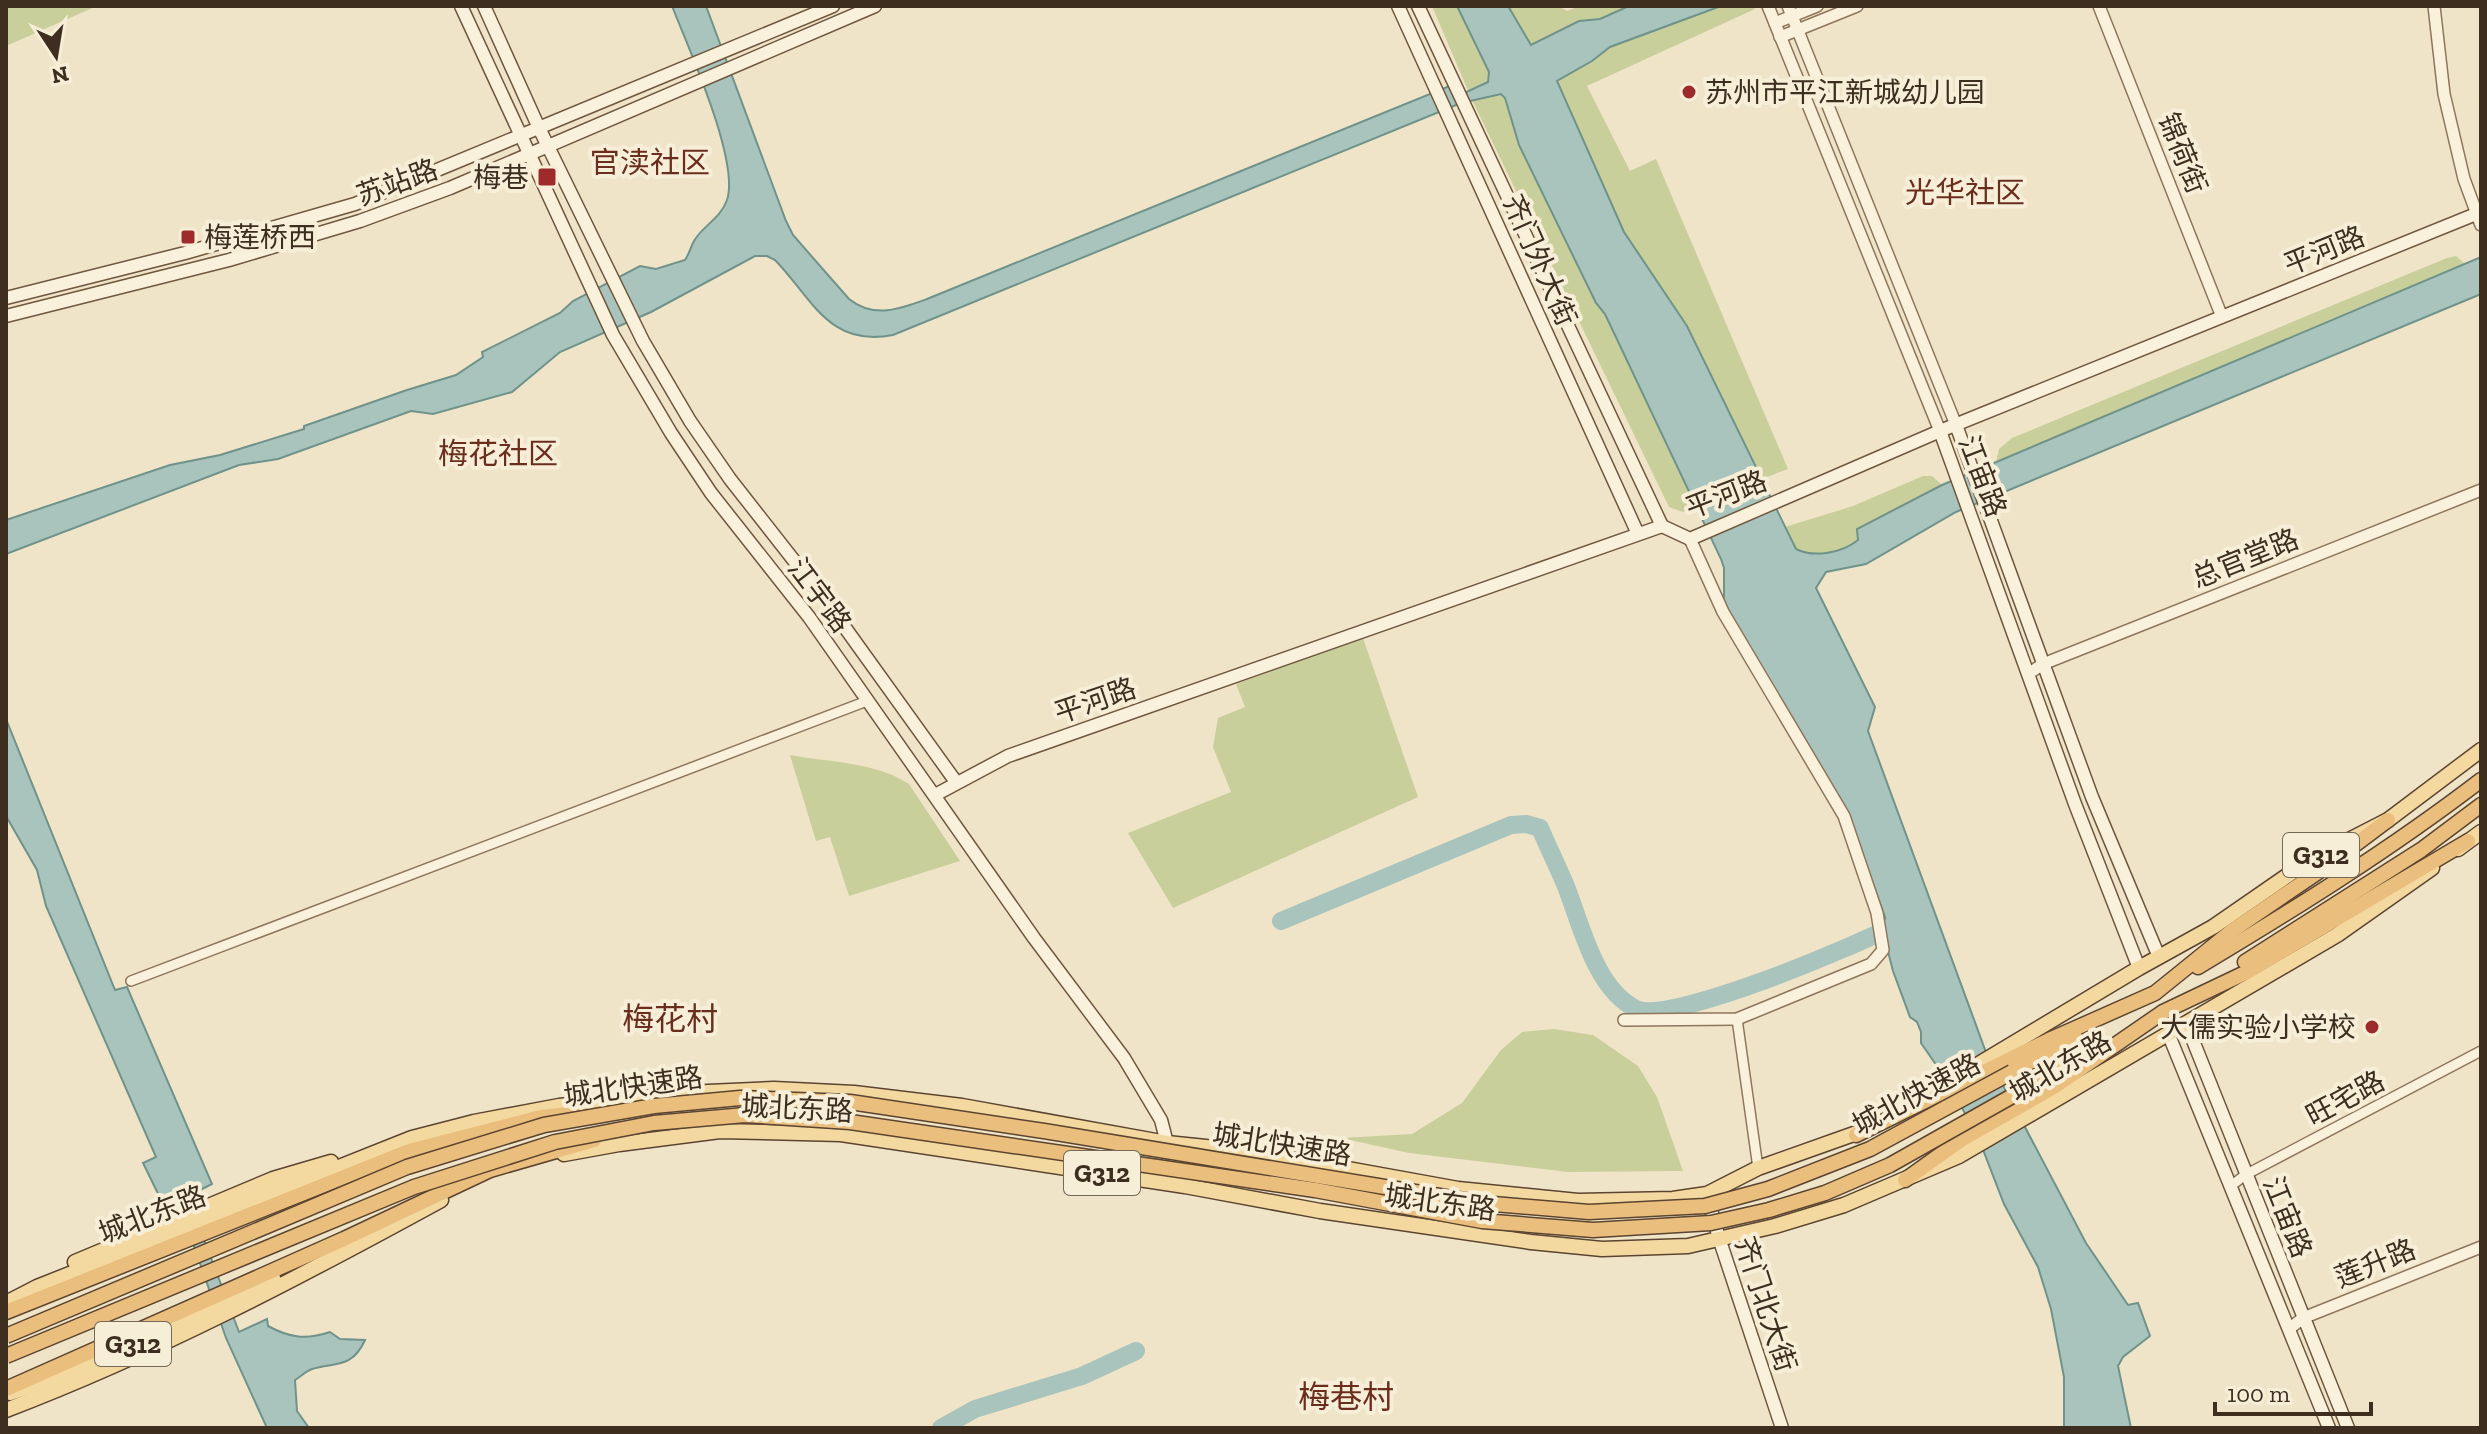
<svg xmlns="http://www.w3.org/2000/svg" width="2487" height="1434" viewBox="0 0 2487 1434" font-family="'Zilla Slab','Noto Sans SC',serif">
<rect width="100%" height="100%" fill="#f0e4c8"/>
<g fill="#c9cf9b">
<polygon points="6,6 97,6 6,46"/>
<polygon points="1432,6 1457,6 1505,98 1519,145 1596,303 1605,314 1697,506 1683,512 1669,507 1472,100"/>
<polygon points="1508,6 1559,6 1567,11 1580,6 1629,6 1600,19 1579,21 1531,45"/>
<polygon points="1721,6 1753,6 1755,9 1587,86 1630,171 1656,159 1788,469 1762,479 1688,326 1624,232 1557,80 1592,61 1610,47"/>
<polygon points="2456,256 2465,264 1996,462 1999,449 2012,438 2447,258"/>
<path d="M1923 476H1932L1942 485 1858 529V541C1845 550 1814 560 1799 551 1792 546 1789 535 1785 527L1853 506Z"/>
<polygon points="1363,638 1418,797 1173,908 1128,833 1231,792 1213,747 1218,718 1245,707 1236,684"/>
<path d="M790 755C828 762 876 762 909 784L960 861 849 896 830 837 816 841Z"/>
<polygon points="1554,1029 1593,1035 1638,1066 1657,1097 1683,1171 1568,1172 1409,1153 1341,1138 1412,1134 1462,1103 1501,1050 1522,1032"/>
</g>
<g fill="#a9c4bc" stroke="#6f938a" stroke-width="2">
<path d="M672 6H706L786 221 793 235 849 299C874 319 900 309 927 299L1452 85 1458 96 1488 82 1489 72 1457 6H1508L1531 45 1579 21 1600 19 1629 6H1721L1610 47 1592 61 1557 81 1624 232 1687 326 1796 549C1814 558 1842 553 1858 540L1857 529 1942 485 2481 257V294L1956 512 1866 564 1826 572 1816 588 1875 707 1868 731 1987 1055 2086 1243 2128 1305 2138 1303 2150 1336 2123 1357 2118 1366 2131 1428H2064V1377L2051 1309 2038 1267 2004 1204 1980 1142 1950 1085 1921 1043V1032L1917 1022 1910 1017 1893 971 1883 932 1886 923 1885 917 1844 806 1724 604V568L1721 559 1605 314 1596 303 1519 145 1505 98 1501 94 1461 103 893 335C829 348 812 298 775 260L767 256H755L651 312 560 352 512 392 433 414 411 411 278 459 239 465 6 554V520L170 465 220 455 304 429V426L407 390 456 375 483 357 482 352 560 313 573 301 640 266 656 269 685 260C689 254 690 249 693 243 700 227 720 220 727 200 740 161 688 47 672 6Z"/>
<path d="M6 719 115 990 127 987 212 1184 198 1191 207 1223 200 1229 239 1332 267 1319 268 1326C290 1338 306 1340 330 1332L340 1339 365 1340C352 1369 335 1362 312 1369 306 1371 300 1377 295 1380L297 1411 309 1428H267L226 1338 178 1200 164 1206 143 1163 156 1157 46 906 37 870 6 816Z"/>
</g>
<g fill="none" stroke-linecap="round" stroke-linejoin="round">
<g stroke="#a9c4bc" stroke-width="18">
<path d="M1281 921 1511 825 1526 824 1540 828C1548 847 1557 865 1565 884 1581 923 1594 988 1636 1009 1669 1025 1858 945 1895 925"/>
<polyline points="941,1428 975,1409 1082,1376 1136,1351"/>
</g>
<g stroke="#8d765c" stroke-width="12">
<g id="minor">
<polyline points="131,981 867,701"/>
<polyline points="1737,1019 1758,1168"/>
<polyline points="2231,1186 2245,1175 2481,1051"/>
</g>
</g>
<g stroke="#8d765c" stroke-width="14">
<g id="tertiary">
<polyline points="1768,6 1940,431"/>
<polyline points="1788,6 1956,425"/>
<polyline points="2099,6 2222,317"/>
<polyline points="2434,6 2444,94 2464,179 2481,225"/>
<polyline points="1775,23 1817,6"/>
<polyline points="1780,37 1857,6"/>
<polyline points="2028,674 2043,664 2481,490"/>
<polyline points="1624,1020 1737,1019 1871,964 1883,950 1877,913 1844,816 1723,612 1690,539"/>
<polyline points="2289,1329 2303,1318 2481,1247"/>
</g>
</g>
<g stroke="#6f573f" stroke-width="15">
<g id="secondary">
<polyline points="461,6 613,335 671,433 711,493 809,617 1034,938 1124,1058 1161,1120 1167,1143 1181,1177"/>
<polyline points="484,6 539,128 643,341 690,421 730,479 828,604 956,782"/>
<polyline points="1398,6 1638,534"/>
<polyline points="1418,6 1662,526"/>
<polyline points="6,298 185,253 355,204 833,6"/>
<polyline points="6,316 229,260 360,221 450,188 875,6"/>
<polyline points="1956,425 2092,797 2159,957"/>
<polyline points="1940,431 2075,804 2139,968"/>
<polyline points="935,795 1008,756 1662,526 1690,539 1940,431 2481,212"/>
<polyline points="2186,1023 2348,1428"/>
<polyline points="2168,1033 2329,1428"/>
<polyline points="1708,1199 1719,1238 1782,1428"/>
</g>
</g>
<g stroke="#5b4430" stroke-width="17">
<g id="primary">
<polyline points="2458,849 2481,832"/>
<polyline points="1932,1092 2139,968 2213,927 2310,860 2388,820 2481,750"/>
<polyline points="564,1154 619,1144 720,1131 841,1134 1185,1186 1320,1211 1531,1242 1602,1249 1688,1246 1775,1226 1844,1205 1959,1156 2337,935 2432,868"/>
<polyline points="75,1262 273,1179 331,1162"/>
<polyline points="6,1303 37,1287 412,1138 474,1122 559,1106 708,1092 774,1089 854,1093 962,1106 1167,1143 1254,1152 1458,1189 1578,1201 1673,1199 1707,1194 1758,1168 1865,1130"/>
<polyline points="10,1393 75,1372 273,1278"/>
<path d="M6 1410C156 1353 300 1277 441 1200"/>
</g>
</g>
<g stroke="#5b4430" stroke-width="17">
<g id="trunk">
<polyline points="2245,962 2421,850 2481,805"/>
<path d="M2198 967C2295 909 2391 849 2481 780"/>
<polyline points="2012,1072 2075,1037"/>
<polyline points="2023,1090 2089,1053"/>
<polyline points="1856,1135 2049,1040 2155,993 2233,930 2324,868 2388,820"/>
<polyline points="1905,1180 1961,1140 2054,1087 2163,1012 2247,972 2468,841"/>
<polyline points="6,1312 409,1151 541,1117 578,1113"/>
<polyline points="6,1389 344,1239 490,1170 594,1140"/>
</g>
</g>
<use href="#minor" stroke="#faf1dc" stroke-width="9"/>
<use href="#tertiary" stroke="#faf1dc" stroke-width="11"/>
<use href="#secondary" stroke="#faf1dc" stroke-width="12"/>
<use href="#primary" stroke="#f3d9a0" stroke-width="14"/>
<use href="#trunk" stroke="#eabe7c" stroke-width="14"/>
<g stroke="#5b4430" stroke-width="17" stroke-linecap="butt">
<g id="trunk-bridge">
<polyline points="6,1336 407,1167 544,1125 654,1106 740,1098 850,1102 1044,1131 1482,1203 1589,1212 1705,1206 1768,1189 1870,1149 2012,1072"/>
<polyline points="6,1356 414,1187 555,1142 654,1123 745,1115 850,1122 1315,1190 1482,1221 1593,1230 1711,1223 1769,1210 1825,1193 1890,1165 2023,1090"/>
</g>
</g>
<use href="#trunk-bridge" stroke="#eabe7c" stroke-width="14"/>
</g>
<g fill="#9e2a2b" stroke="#f7eed8" stroke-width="3">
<circle cx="1689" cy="92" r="8"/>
<rect x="537" y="167" width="20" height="20" rx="4"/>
<rect x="180" y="229" width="16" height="16" rx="4"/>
<circle cx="2372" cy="1027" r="8"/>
</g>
<g text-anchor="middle" stroke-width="8" stroke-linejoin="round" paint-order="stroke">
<g fill="#f7eed8" stroke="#756857" stroke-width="2">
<rect x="2283" y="833" width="76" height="44" rx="6"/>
<rect x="1064" y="1151" width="76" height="44" rx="6"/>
<rect x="95" y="1322" width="76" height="44" rx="6"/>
</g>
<g font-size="26" font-weight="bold" fill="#3d2e20">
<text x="2321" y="864">G312</text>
<text x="1102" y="1182">G312</text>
<text x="133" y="1353">G312</text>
</g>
<g font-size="28" fill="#3d2e20" stroke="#f7eed8" text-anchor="start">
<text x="1705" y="102">苏州市平江新城幼儿园</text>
<text x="529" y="187" text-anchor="end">梅巷</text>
<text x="204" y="247">梅莲桥西</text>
<text x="2356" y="1037" text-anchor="end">大儒实验小学校</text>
</g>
<g font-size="28" fill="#3d2e20" stroke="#f7eed8">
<text transform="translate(2183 153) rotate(68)" y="10">锦荷街</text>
<text transform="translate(397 182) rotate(-20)" y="10">苏站路</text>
<text transform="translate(2324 250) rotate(-22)" y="10">平河路</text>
<text transform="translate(1540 260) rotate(66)" y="10">齐门外大街</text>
<text transform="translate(1983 476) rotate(69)" y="10">江宙路</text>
<text transform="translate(1726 494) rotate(-21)" y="10">平河路</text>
<text transform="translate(2245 558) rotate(-22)" y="10">总官堂路</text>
<text transform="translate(820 595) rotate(53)" y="10">江宇路</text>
<text transform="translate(1095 700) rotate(-19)" y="10">平河路</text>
<text transform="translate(2060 1066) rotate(-30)" y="10">城北东路</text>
<text transform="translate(633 1086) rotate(-8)" y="10">城北快速路</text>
<text transform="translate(1916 1094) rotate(-28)" y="10">城北快速路</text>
<text transform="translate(2345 1098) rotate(-28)" y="10">旺宅路</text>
<text transform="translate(797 1108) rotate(3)" y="10">城北东路</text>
<text transform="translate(1282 1144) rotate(9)" y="10">城北快速路</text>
<text transform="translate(1440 1202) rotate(8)" y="10">城北东路</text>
<text transform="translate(152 1214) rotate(-21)" y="10">城北东路</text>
<text transform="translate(2288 1217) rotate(68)" y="10">江宙路</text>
<text transform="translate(2375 1263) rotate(-22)" y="10">莲升路</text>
<text transform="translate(1766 1304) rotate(72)" y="10">齐门北大街</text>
</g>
<g font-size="30" fill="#6b2e1e" stroke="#f7eed8">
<text x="650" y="173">官渎社区</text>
<text x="1965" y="203">光华社区</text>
<text x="498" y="464">梅花社区</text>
</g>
<g font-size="32" fill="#6b2e1e" stroke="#f7eed8">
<text x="670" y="1030">梅花村</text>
<text x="1346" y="1408">梅巷村</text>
</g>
</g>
<rect width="2487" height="1434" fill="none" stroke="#3d2e20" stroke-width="16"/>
<g transform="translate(56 56) rotate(168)" stroke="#f7eed8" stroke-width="6" paint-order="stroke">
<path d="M0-6L14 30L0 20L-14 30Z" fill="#3d2e20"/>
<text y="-12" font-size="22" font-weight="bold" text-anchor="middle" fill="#3d2e20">N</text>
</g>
<path d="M2215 1402v12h156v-12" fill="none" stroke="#3d2e20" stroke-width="4"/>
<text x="2227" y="1402" font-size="24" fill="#3d2e20" stroke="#f7eed8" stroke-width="6" paint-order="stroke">100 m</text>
</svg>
